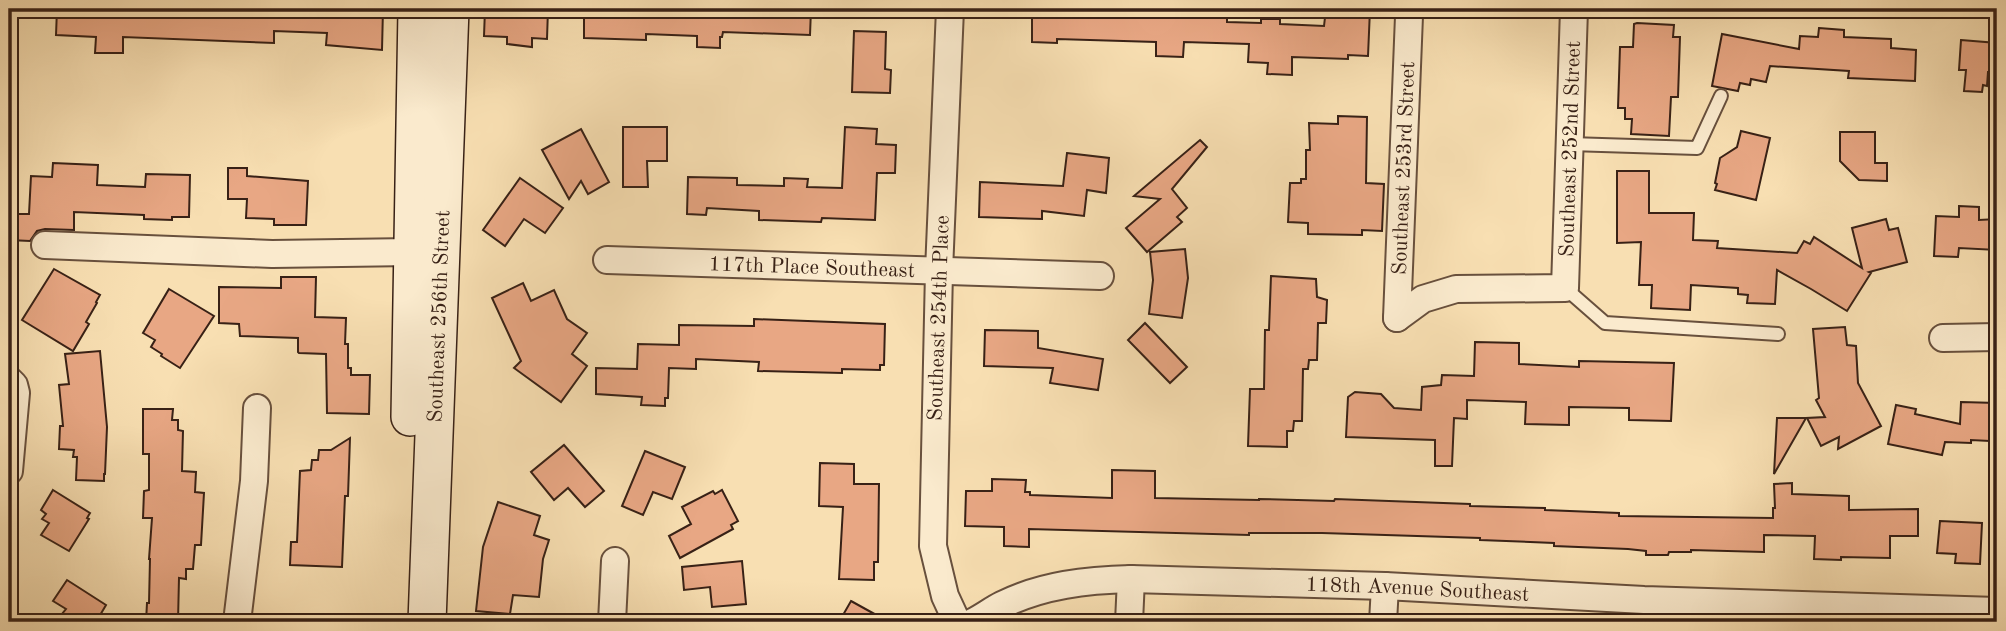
<svg xmlns="http://www.w3.org/2000/svg" width="2006" height="631" viewBox="0 0 2006 631" font-family="'Old Standard TT',serif">
<rect width="100%" height="100%" fill="#f8dfb2"/>
<filter id="stains"><feTurbulence type="fractalNoise" baseFrequency=".00286" numOctaves="4"/><feColorMatrix values="0 0 0 0 .2 0 0 0 0 .09 0 0 0 0 .02 0 0 0 .5 -.17"/></filter>
<radialGradient id="worn" r=".72"><stop offset=".6" stop-color="#630" stop-opacity="0"/><stop offset="1" stop-color="#630" stop-opacity=".3"/></radialGradient>
<g fill="#e8a784" stroke="#382116" stroke-width="2">
<polygon points="57,9 203,9 292,11 292,9 383,9 382,50 326,45 327,33 274,31 274,43 123,37 123,53 95,53 96,37 56,35"/>
<polygon points="485,9 548,9 547,39 532,38 532,47 507,44 507,37 484,36"/>
<polygon points="584,9 811,9 810,35 723,32 722,37 720,37 720,48 697,47 697,36 646,34 646,40 584,38"/>
<polygon points="1032,9 1081,11 1081,9 1227,9 1227,22 1261,23 1261,19 1280,19 1280,24 1324,26 1326,9 1370,9 1368,56 1348,55 1348,59 1292,57 1292,75 1267,74 1268,63 1248,62 1249,44 1184,42 1183,57 1156,56 1156,42 1057,39 1057,43 1032,42"/>
<polygon points="1637,23 1674,25 1673,37 1680,37 1678,97 1671,97 1669,136 1631,134 1632,119 1625,119 1625,108 1618,108 1620,47 1633,47 1634,24"/>
<polygon points="1819,28 1844,30 1844,37 1891,39 1891,48 1916,50 1915,81 1848,78 1849,71 1770,66 1766,82 1751,79 1750,85 1740,83 1738,91 1712,86 1722,34 1799,49 1800,36 1818,37"/>
<polygon points="854,31 886,32 885,69 891,70 890,93 852,92"/>
<polygon points="1961,40 1997,43 1997,72 1988,72 1987,86 1983,85 1982,92 1964,91 1966,70 1959,70"/>
<polygon points="1338,116 1367,117 1366,183 1384,184 1382,231 1362,230 1362,235 1308,234 1308,223 1288,222 1290,183 1301,183 1301,179 1306,179 1306,150 1310,150 1309,123 1338,124"/>
<polygon points="623,127 667,127 667,161 647,161 648,187 623,187"/>
<polygon points="845,127 877,129 876,144 896,145 895,173 877,173 875,220 822,218 821,222 759,220 759,211 707,208 706,215 687,214 688,177 737,178 737,185 784,186 784,178 808,179 807,187 842,188"/>
<polygon points="581,129 609,182 588,194 581,181 569,199 542,150"/>
<polygon points="1741,131 1770,138 1756,200 1715,190 1717,184 1715,183 1720,158 1737,147"/>
<polygon points="1840,132 1875,132 1875,163 1887,163 1887,181 1859,180 1840,161"/>
<polygon points="1200,140 1207,147 1172,189 1187,208 1177,217 1182,222 1147,252 1126,228 1160,199 1134,196"/>
<polygon points="1067,153 1109,158 1106,193 1087,190 1084,216 1042,211 1042,219 979,217 980,182 1063,186"/>
<polygon points="53,163 98,165 97,185 145,187 146,174 190,175 189,217 172,217 172,220 144,219 144,215 74,212 74,230 45,229 37,231 30,241 9,240 9,214 29,214 31,176 52,177"/>
<polygon points="228,168 247,168 247,176 308,181 306,225 274,225 274,219 246,218 247,199 228,199"/>
<polygon points="1617,171 1649,171 1649,213 1694,213 1693,240 1718,241 1717,248 1797,253 1804,241 1810,244 1814,237 1862,268 1852,228 1886,219 1889,230 1898,228 1907,262 1869,272 1871,273 1847,311 1811,289 1777,270 1775,304 1747,303 1748,295 1738,294 1738,288 1691,285 1690,310 1651,308 1652,285 1639,285 1641,242 1617,243"/>
<polygon points="520,178 563,208 545,233 524,219 505,246 483,230"/>
<polygon points="1959,206 1979,207 1979,220 1997,219 1997,250 1959,248 1958,257 1934,256 1936,216 1959,217"/>
<polygon points="1185,249 1188,278 1182,318 1149,314 1153,280 1150,252"/>
<polygon points="54,269 100,295 96,302 97,303 86,322 89,324 73,351 22,320"/>
<polygon points="1271,276 1316,279 1317,297 1327,300 1326,323 1318,323 1317,360 1309,360 1308,369 1303,369 1302,421 1294,421 1293,431 1287,431 1287,447 1248,446 1250,389 1264,389 1265,330 1269,330"/>
<polygon points="281,277 316,277 315,317 346,318 345,344 348,344 348,368 351,368 351,375 370,375 369,414 327,413 326,354 299,353 298,352 298,338 240,336 239,324 219,323 219,287 281,288"/>
<polygon points="523,283 531,301 554,290 567,319 587,333 572,354 587,366 561,402 514,368 521,361 492,298"/>
<polygon points="169,289 214,316 180,368 161,356 162,354 151,347 155,340 143,333"/>
<polygon points="754,319 885,324 884,365 880,365 880,370 842,369 842,373 758,371 759,362 696,359 696,369 669,368 668,398 665,398 665,406 641,405 642,397 596,394 596,368 637,369 638,344 679,345 679,325 754,326"/>
<polygon points="1145,323 1187,367 1170,383 1128,340"/>
<polygon points="1845,327 1847,345 1856,346 1858,383 1881,426 1838,449 1839,437 1821,446 1807,418 1825,417 1816,400 1819,398 1813,329"/>
<polygon points="985,330 1038,331 1038,348 1103,359 1098,390 1050,383 1053,368 984,366"/>
<polygon points="1475,342 1519,343 1519,364 1579,367 1579,361 1674,363 1671,421 1629,420 1629,408 1569,407 1569,425 1525,424 1526,402 1467,400 1467,419 1454,418 1452,466 1435,466 1435,440 1346,437 1348,397 1355,392 1381,394 1394,408 1421,410 1422,387 1441,385 1442,375 1474,376"/>
<polygon points="100,351 107,427 105,474 104,474 104,481 76,480 77,457 73,457 74,450 59,449 60,426 63,426 59,385 69,384 65,354"/>
<polygon points="1961,402 1997,403 1997,436 1990,441 1971,440 1971,443 1945,442 1942,455 1888,444 1896,405 1916,409 1915,414 1960,424"/>
<polygon points="143,409 173,409 172,420 178,420 178,430 183,431 182,471 196,472 195,492 204,493 201,545 195,545 193,569 186,569 186,579 179,578 178,622 146,622 147,603 149,603 150,559 149,559 152,518 143,518 144,491 149,490 149,454 143,454"/>
<polygon points="1777,418 1806,418 1774,474"/>
<polygon points="350,438 348,496 345,496 342,567 290,565 291,542 297,542 300,471 311,470 312,460 318,460 319,450 331,450"/>
<polygon points="564,445 604,491 585,507 568,488 554,500 531,472"/>
<polygon points="645,451 685,467 672,499 653,492 643,515 622,506"/>
<polygon points="820,463 854,464 854,484 879,484 878,562 874,562 874,580 839,579 843,507 819,506"/>
<polygon points="1112,470 1155,471 1155,498 1259,500 1259,499 1334,501 1335,499 1470,504 1470,506 1545,508 1545,510 1619,513 1619,516 1773,518 1773,508 1775,508 1774,484 1792,483 1792,494 1849,496 1849,510 1918,509 1918,536 1890,536 1890,558 1841,557 1841,560 1814,559 1815,536 1764,535 1764,552 1691,550 1691,552 1669,552 1668,555 1646,555 1646,551 1628,549 1554,546 1554,543 1480,540 1480,538 1322,533 1249,533 1249,535 1029,529 1029,547 1004,546 1004,527 965,526 966,491 992,491 992,479 1026,480 1025,492 1030,492 1030,495 1112,498"/>
<polygon points="53,490 90,513 87,518 89,519 69,551 41,535 49,523 42,519 46,514 41,510"/>
<polygon points="722,490 738,521 731,525 733,529 680,558 669,536 691,524 682,507 713,491 715,494"/>
<polygon points="498,502 540,516 534,535 549,540 543,559 539,597 513,595 510,614 476,611 483,547"/>
<polygon points="1940,521 1982,523 1980,564 1955,563 1956,554 1937,553"/>
<polygon points="742,561 746,604 712,607 710,587 684,590 682,567"/>
<polygon points="67,580 106,605 96,622 62,622 66,616 62,614 66,609 53,601"/>
<polygon points="851,601 889,622 839,622"/>
</g>
<g fill="none" stroke-linecap="round" stroke-linejoin="round">
<g stroke="#68503d" stroke-width="16">
<g id="service">
<polyline points="1570,144 1697,148 1721,96"/>
<polyline points="1565,288 1605,323 1778,334"/>
</g>
</g>
<g stroke="#68503d" stroke-width="30">
<g id="minor">
<polyline points="950,9 939,271 933,546 945,596 957,622"/>
<polyline points="45,245 272,254 412,252"/>
<path id="s1" d="M607 260 1100 276"/>
<path id="s2" d="M1397 318 1423 299 1456 289 1565 288 1574 9"/>
<path id="s3" d="M1397 318 1409 16"/>
<polyline points="1943,338 1997,337"/>
<polyline points="9,380 14,385 16,393 9,471"/>
<polyline points="237,622 254,481 257,408"/>
<polyline points="612,622 615,561"/>
<path id="s4" d="M973 622C983 617 992 610 1002 605 1042 585 1087 580 1131 579L1385 586 1644 600 1997 611"/>
<polyline points="1129,622 1131,579"/>
<polyline points="1383,622 1385,586"/>
</g>
</g>
<g stroke="#382116" stroke-width="40">
<g id="secondary">
<polyline points="410,417 417,9"/>
<path id="s5" d="M427 622 450 9"/>
</g>
</g>
<use href="#service" stroke="#faeacd" stroke-width="12"/>
<use href="#minor" stroke="#faeacd" stroke-width="26"/>
<use href="#secondary" stroke="#faeacd" stroke-width="37"/>
</g>
<g text-anchor="middle" stroke-width="7" stroke-linejoin="round" paint-order="stroke">
<g font-size="21" fill="#382116" stroke="#faeacd">
<text dy="7" stroke="none"><textPath href="#s2" startOffset="315">Southeast 252nd Street</textPath></text>
<text dy="7" stroke="none"><textPath href="#s3" startOffset="150">Southeast 253rd Street</textPath></text>
<text dy="7" stroke="none"><textPath href="#s1" startOffset="205">117th Place Southeast</textPath></text>
<text dy="7" stroke="none"><textPath href="#s5" startOffset="306">Southeast 256th Street</textPath></text>
<text transform="translate(938 318) rotate(-88)" y="7">Southeast 254th Place</text>
<text dy="7" stroke="none"><textPath href="#s4" startOffset="453">118th Avenue Southeast</textPath></text>
</g>
</g>
<rect width="2006" height="631" fill="none" stroke="#f8dfb2" stroke-width="35"/>
<rect x="10" y="10" width="1985" height="610" fill="none" stroke="#382116" stroke-width="3.5"/>
<rect x="18" y="18" width="1971" height="596" fill="none" stroke="#382116" stroke-width="2"/>
<rect width="100%" height="100%" filter="url(#stains)"/>
<rect width="100%" height="100%" fill="url(#worn)"/>
</svg>
